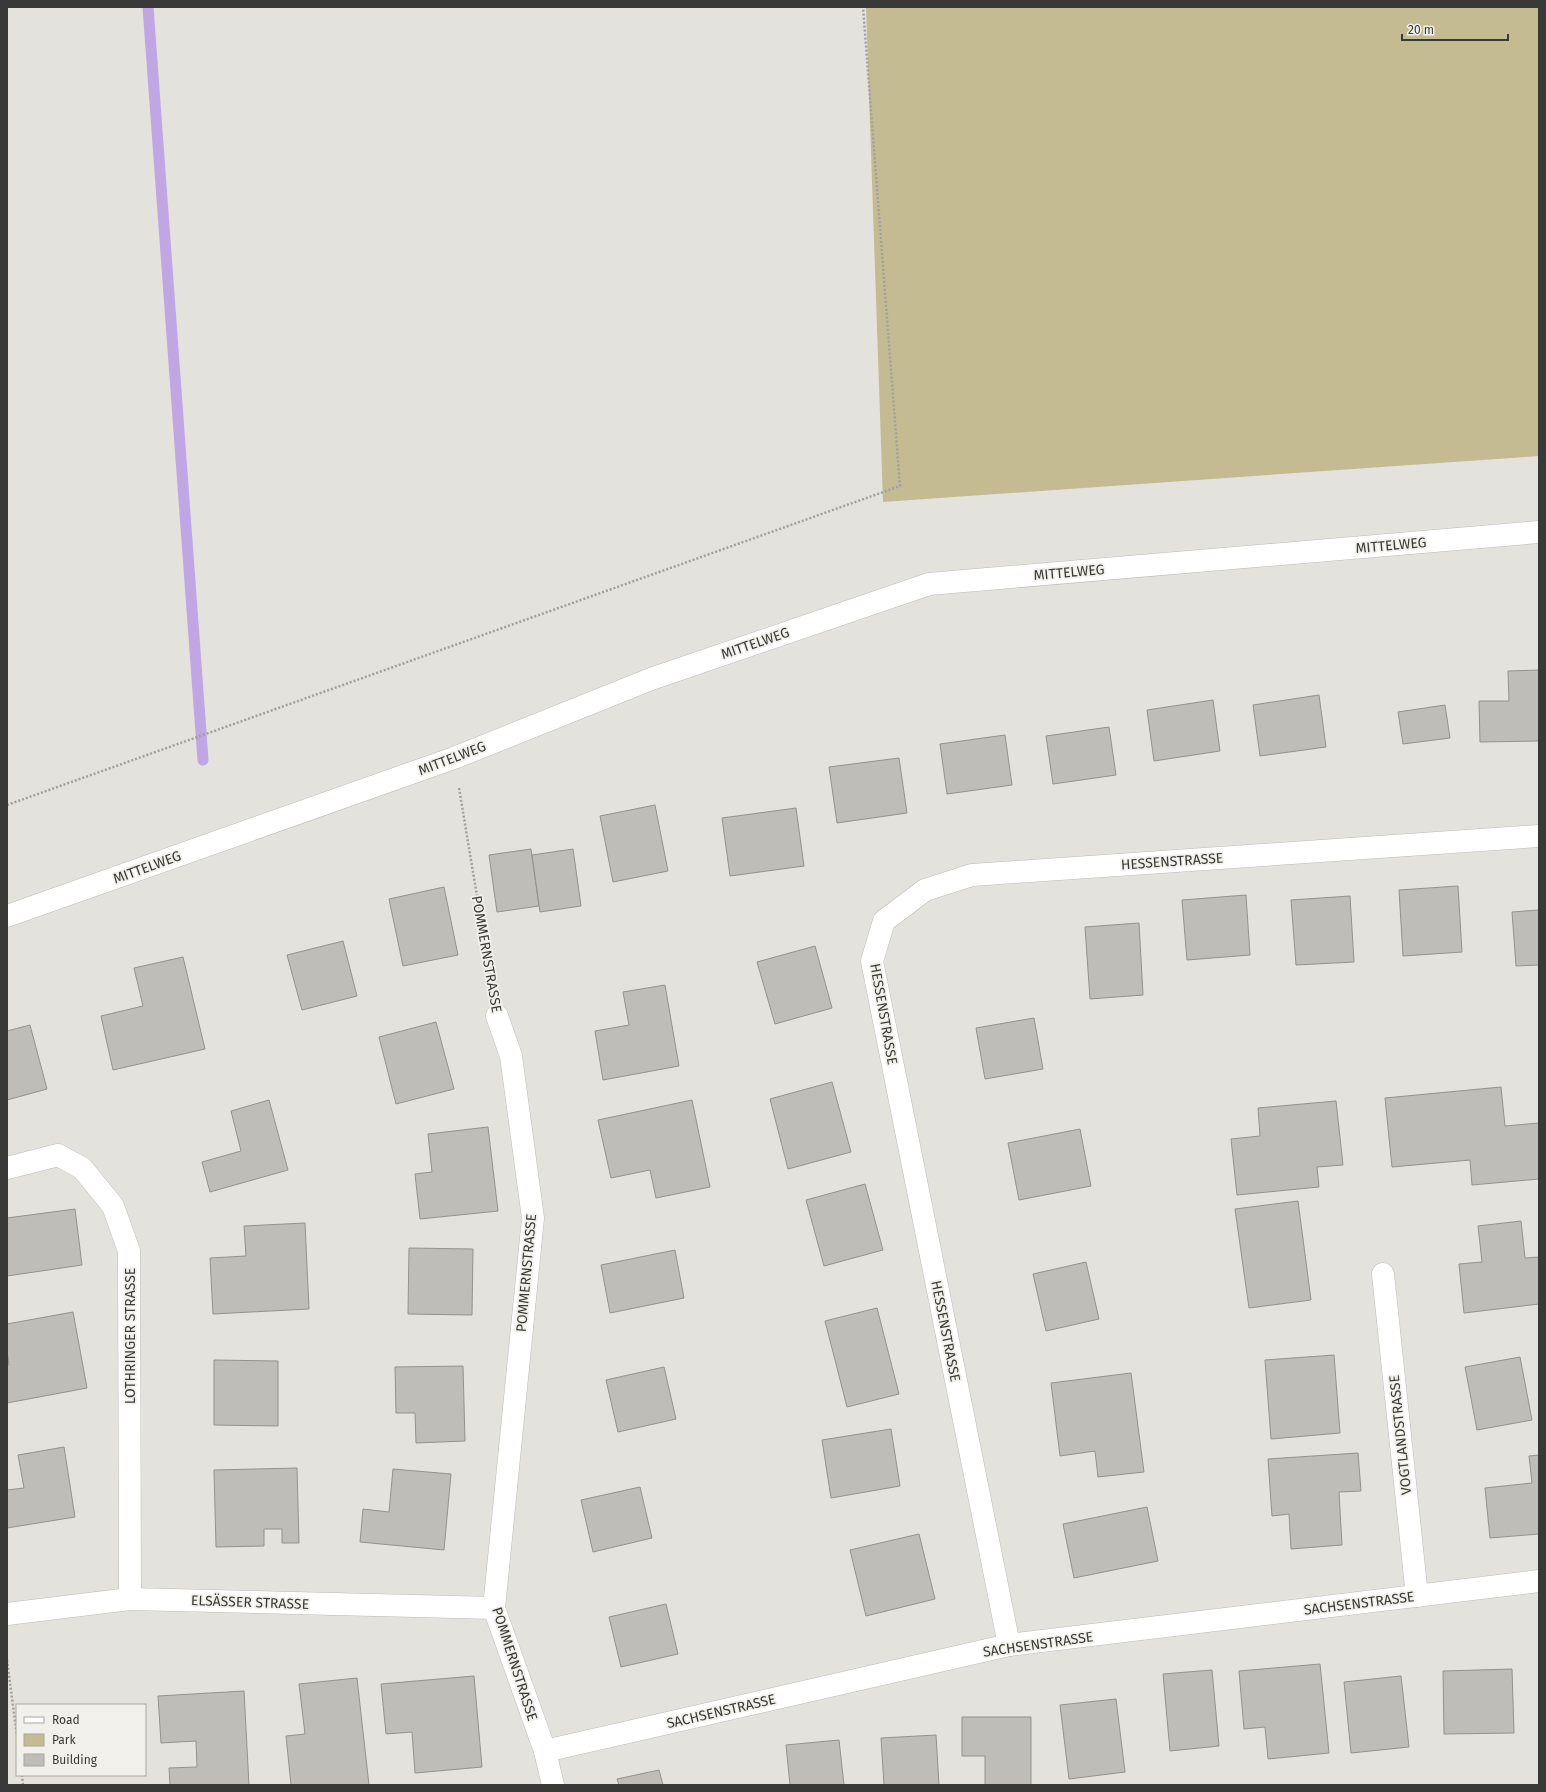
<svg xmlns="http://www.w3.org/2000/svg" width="1546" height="1792" viewBox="0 0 1546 1792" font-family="'Fira Sans',sans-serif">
<rect width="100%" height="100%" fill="#e4e2dd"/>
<polygon fill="#c4bb93" points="866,7 1539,7 1539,456 883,502"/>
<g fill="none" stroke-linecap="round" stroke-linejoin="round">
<polyline stroke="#c0a6e2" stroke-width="11" points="148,7 203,760"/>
</g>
<g fill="#bebdb8" stroke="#93928e">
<polygon points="1539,670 1539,741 1480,742 1479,701 1509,701 1508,671"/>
<polygon points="1319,695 1326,747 1260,756 1253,705"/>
<polygon points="1213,700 1220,751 1154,761 1147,710"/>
<polygon points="1445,705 1450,738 1403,744 1398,712"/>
<polygon points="1109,727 1116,775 1053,784 1046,736"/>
<polygon points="1005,735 1012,785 947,794 940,744"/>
<polygon points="899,758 907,813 837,823 829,767"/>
<polygon points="655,805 668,871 613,882 600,816"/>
<polygon points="796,808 804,866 730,876 722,818"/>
<polygon points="531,849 539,906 497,912 489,855"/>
<polygon points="573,849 581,906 540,912 532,855"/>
<polygon points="1458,886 1462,952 1403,956 1399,890"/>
<polygon points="444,887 458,955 403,966 389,899"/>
<polygon points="1246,895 1250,955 1187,960 1182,900"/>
<polygon points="1350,896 1354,962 1296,965 1291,900"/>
<polygon points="1539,910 1539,965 1516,966 1512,912"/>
<polygon points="1139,923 1143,995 1090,999 1085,927"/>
<polygon points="343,941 357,996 302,1010 287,955"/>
<polygon points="815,946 832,1008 775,1024 757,962"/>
<polygon points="183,957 205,1049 113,1070 101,1016 143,1006 134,968"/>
<polygon points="665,985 679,1066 603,1080 595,1031 629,1025 623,992"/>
<polygon points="1034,1018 1043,1069 985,1079 976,1028"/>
<polygon points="436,1022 454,1089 396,1104 379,1037"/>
<polygon points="30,1025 47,1089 7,1100 7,1031"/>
<polygon points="832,1082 851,1152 788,1169 770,1099"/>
<polygon points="1501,1087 1505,1126 1539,1123 1539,1179 1472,1185 1470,1160 1392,1167 1385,1098"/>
<polygon points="269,1100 288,1170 210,1192 202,1162 241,1151 231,1111"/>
<polygon points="692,1100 710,1187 656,1198 650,1170 611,1178 598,1120"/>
<polygon points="1336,1101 1343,1165 1317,1167 1319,1187 1237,1195 1231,1139 1260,1136 1258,1108"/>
<polygon points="488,1127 498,1211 420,1219 415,1174 432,1172 428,1134"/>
<polygon points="1080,1129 1091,1186 1019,1200 1008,1143"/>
<polygon points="865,1184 883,1250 824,1266 806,1200"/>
<polygon points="1298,1201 1311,1300 1249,1308 1235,1209"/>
<polygon points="75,1209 82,1265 7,1276 7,1218"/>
<polygon points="1521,1221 1525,1258 1539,1257 1539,1304 1464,1313 1459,1264 1482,1262 1478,1226"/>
<polygon points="305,1223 309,1309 213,1314 210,1258 246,1256 244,1226"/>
<polygon points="409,1248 473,1249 472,1315 408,1314"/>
<polygon points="675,1250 684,1298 610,1313 601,1265"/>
<polygon points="1086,1262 1099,1319 1046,1331 1033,1274"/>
<polygon points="877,1308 899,1394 847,1407 825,1321"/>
<polygon points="73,1312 87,1388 7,1403 7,1365 9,1365 7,1351 7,1324"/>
<polygon points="1334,1355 1340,1433 1271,1439 1265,1360"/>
<polygon points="1520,1357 1532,1420 1477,1430 1465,1367"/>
<polygon points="214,1360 278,1361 278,1426 214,1425"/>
<polygon points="463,1366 465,1441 416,1443 415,1413 396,1413 395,1367"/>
<polygon points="664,1367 676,1419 618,1432 606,1380"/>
<polygon points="1131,1373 1144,1472 1098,1477 1095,1451 1060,1456 1051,1383"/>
<polygon points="891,1429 900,1486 831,1498 822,1440"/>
<polygon points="64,1447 75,1517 7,1528 7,1490 24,1488 18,1455"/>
<polygon points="1358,1453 1361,1491 1339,1492 1342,1545 1291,1549 1289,1514 1272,1516 1268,1459"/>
<polygon points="1539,1455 1539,1534 1490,1538 1485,1488 1532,1483 1529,1456"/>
<polygon points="297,1468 299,1543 282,1543 282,1529 264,1529 264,1546 216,1547 214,1470"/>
<polygon points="393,1469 451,1474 444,1550 360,1542 363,1509 389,1512"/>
<polygon points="640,1487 652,1538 593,1552 581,1500"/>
<polygon points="1147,1507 1158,1561 1074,1578 1063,1524"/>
<polygon points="919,1534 935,1599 866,1616 850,1550"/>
<polygon points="666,1604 678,1654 621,1667 609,1617"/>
<polygon points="1320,1664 1329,1753 1268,1759 1265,1727 1244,1729 1239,1671"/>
<polygon points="1512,1669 1514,1733 1444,1734 1443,1671"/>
<polygon points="1212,1670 1219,1746 1170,1751 1163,1674"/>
<polygon points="474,1676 482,1767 415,1773 412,1732 386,1734 381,1684"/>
<polygon points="1401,1676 1409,1747 1351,1753 1344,1682"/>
<polygon points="357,1678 369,1785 291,1785 286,1736 305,1734 299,1684"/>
<polygon points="244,1691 249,1785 170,1785 169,1768 197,1767 196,1741 161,1743 158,1696"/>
<polygon points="1116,1699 1125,1772 1069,1779 1060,1705"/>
<polygon points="962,1717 1031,1717 1031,1785 985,1785 985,1756 962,1756"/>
<polygon points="936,1735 939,1785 884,1785 881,1738"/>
<polygon points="839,1740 844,1785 790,1785 786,1745"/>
<polygon points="659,1770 663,1785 619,1785 617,1779"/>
</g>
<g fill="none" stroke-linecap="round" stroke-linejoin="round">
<g stroke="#bcbbb6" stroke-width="23">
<g id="minor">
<polyline points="497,1016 511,1056 533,1218 494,1608 545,1751 553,1785"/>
<polyline points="7,1168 58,1155 82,1168 113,1206 129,1251 130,1599"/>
<polyline points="1383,1274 1417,1596"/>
<polyline points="7,1614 130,1599 494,1608"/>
<polyline points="1009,1645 872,961 884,921 925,890 972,875 1539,836"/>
<polyline points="545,1751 1009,1645 1539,1581"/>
</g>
</g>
<g stroke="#bcbbb6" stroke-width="23">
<polyline id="tertiary" points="7,916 454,758 651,679 929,584 1539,532"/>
</g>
<g stroke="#a1a09c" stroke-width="2.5" stroke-dasharray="2 2" stroke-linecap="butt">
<polyline points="459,788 492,986"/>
<polyline points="7,805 900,486 863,7"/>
<polyline points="7,1660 17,1736"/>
<polyline points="22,1775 23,1785"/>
</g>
<use href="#minor" stroke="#fff" stroke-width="22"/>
<use href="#tertiary" stroke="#fff" stroke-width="22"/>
</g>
<g text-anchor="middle" stroke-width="3.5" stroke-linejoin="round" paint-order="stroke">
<g font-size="14" fill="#393937" stroke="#f1f0ea">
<text transform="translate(1391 545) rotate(-5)" y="5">MITTELWEG</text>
<text transform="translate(1069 572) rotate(-5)" y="5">MITTELWEG</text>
<text transform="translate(755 643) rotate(-19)" y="5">MITTELWEG</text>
<text transform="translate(452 758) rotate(-21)" y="5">MITTELWEG</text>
<text transform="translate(1172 861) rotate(-4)" y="5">HESSENSTRASSE</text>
<text transform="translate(147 867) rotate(-20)" y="5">MITTELWEG</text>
<text transform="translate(487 954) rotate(80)" y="5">POMMERNSTRASSE</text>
<text transform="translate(884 1014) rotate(80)" y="5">HESSENSTRASSE</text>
<text transform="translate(526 1273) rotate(-85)" y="5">POMMERNSTRASSE</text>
<text transform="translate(946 1331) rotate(79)" y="5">HESSENSTRASSE</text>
<text transform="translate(130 1336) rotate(-90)" y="5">LOTHRINGER STRASSE</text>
<text transform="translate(1400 1435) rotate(-96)" y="5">VOGTLANDSTRASSE</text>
<text transform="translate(250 1602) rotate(2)" y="5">ELSÄSSER STRASSE</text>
<text transform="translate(1359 1603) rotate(-7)" y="5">SACHSENSTRASSE</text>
<text transform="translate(1038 1644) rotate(-8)" y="5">SACHSENSTRASSE</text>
<text transform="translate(515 1664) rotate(72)" y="5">POMMERNSTRASSE</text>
<text transform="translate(721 1711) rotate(-13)" y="5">SACHSENSTRASSE</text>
</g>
</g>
<rect width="1546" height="1792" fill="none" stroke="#393937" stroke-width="16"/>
<rect x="16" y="1704" width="130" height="72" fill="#f1f0ea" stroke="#a7a7a2"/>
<rect x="24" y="1717" width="20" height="6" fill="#ffffff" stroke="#a7a7a2"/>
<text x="52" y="1724" font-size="12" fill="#393937">Road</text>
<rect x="24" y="1734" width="20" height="12" fill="#c4bb93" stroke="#a7a7a2"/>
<text x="52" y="1744" font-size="12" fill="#393937">Park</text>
<rect x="24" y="1754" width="20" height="12" fill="#bebdb8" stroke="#a7a7a2"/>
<text x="52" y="1764" font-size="12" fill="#393937">Building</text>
<path d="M1402 34v6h106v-6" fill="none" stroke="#393937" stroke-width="2"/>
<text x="1408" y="34" font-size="12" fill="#393937" stroke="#f1f0ea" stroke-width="3" paint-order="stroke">20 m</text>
</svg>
